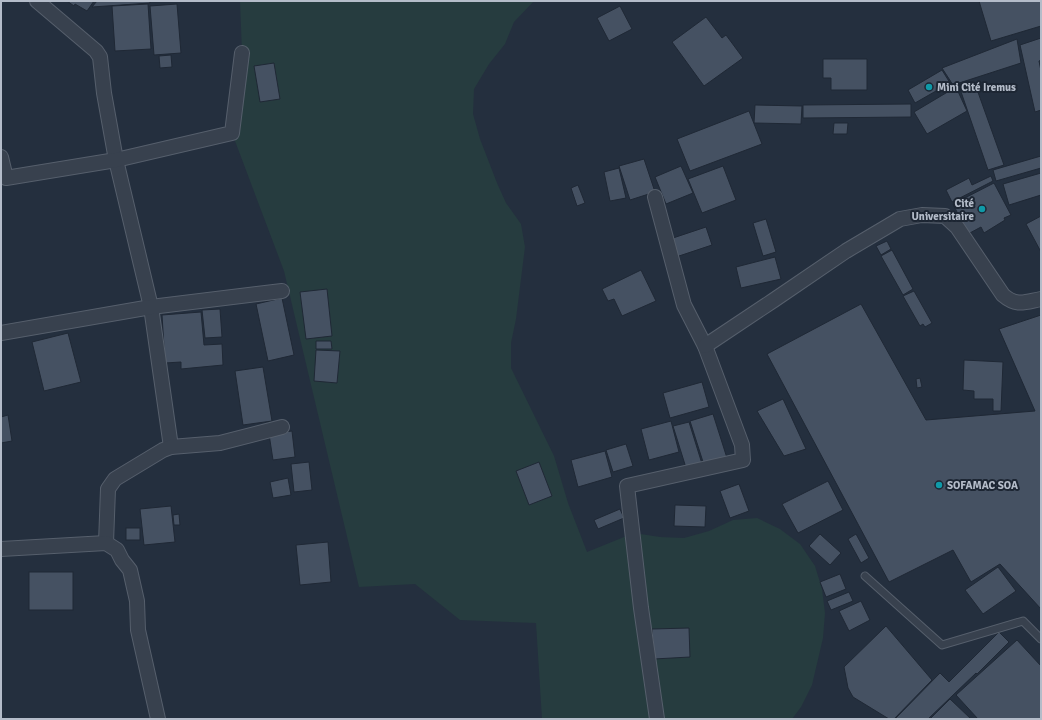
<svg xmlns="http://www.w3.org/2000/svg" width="1042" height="720" viewBox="0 0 1042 720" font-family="Signika,sans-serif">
<rect width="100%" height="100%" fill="#242f3e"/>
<polygon fill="#263c3f" points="240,1 534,1 514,22 505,44 489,64 474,89 473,114 480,139 497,183 506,203 521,224 525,247 516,319 511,343 511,368 554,456 568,503 587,552 634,533 660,537 684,538 709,531 733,520 757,518 780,529 800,544 815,566 822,589 825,613 823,638 812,685 801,707 792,719 542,719 536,623 460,620 415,584 359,587 284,271 232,133 242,53"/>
<g fill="#455162" stroke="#1f2835">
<polygon points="67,1 94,1 87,11 75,4 74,6"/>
<polygon points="97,1 150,1 150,3 92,7"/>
<polygon points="979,1 1041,1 1041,26 991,41"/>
<polygon points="148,4 151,49 115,51 112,6"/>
<polygon points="177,4 181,53 154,55 150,6"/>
<polygon points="620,6 632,29 609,41 597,18"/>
<polygon points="706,17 722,38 726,35 743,58 704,86 672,42"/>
<polygon points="1041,38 1041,60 1039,61 1041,71 1041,110 1035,112 1020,45"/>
<polygon points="1017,39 1021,63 953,85 942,68"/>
<polygon points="171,55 172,67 160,68 159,56"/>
<polygon points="823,59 867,59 867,90 831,90 831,78 823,78"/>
<polygon points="274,63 280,99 260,102 254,66"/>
<polygon points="942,70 950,83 915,103 908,90"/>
<polygon points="974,81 1004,165 988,170 959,86"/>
<polygon points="956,87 967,111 927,134 914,112"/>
<polygon points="911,104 911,117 803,118 803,105"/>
<polygon points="755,105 802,106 801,124 754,123"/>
<polygon points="749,111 762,144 690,171 677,139"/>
<polygon points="834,123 848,123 847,134 833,134"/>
<polygon points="1041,156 1041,168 996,181 993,170"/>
<polygon points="644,159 655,192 630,200 619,166"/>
<polygon points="681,166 693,193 666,204 655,177"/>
<polygon points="723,166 736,200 702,213 688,179"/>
<polygon points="619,168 626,198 610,201 604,172"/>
<polygon points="1041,173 1041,195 1009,205 1003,184"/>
<polygon points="991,176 993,181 952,202 946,190 969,178 972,185"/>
<polygon points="994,183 1011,215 1004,218 1005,220 984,233 981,227 968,234 953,204"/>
<polygon points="578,185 585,203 577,206 571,188"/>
<polygon points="1041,216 1041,252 1026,224"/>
<polygon points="766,219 776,252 763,256 753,223"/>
<polygon points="706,227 712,245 676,257 670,239"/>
<polygon points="887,241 891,249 881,255 876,246"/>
<polygon points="892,250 913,289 903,295 881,256"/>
<polygon points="775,257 781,279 741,288 736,267"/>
<polygon points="641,270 656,301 622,316 614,299 608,301 602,289"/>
<polygon points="327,289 332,336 306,339 300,292"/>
<polygon points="914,291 932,323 925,327 923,324 920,326 903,296"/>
<polygon points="282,298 294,355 268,361 256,304"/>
<polygon points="861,304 926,420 1035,411 999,329 1041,315 1041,609 1000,564 971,582 953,550 889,582 767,354"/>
<polygon points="220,309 222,337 205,338 202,310"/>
<polygon points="201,312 204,345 222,344 223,365 181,369 181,362 165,363 162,315"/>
<polygon points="68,333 81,382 44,391 32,342"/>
<polygon points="316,341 331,341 332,349 316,349"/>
<polygon points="316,350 340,351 337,383 314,381"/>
<polygon points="964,360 1003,362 1001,411 993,411 993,399 974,399 974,391 963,390"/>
<polygon points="263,367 272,421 243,425 235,371"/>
<polygon points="920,378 922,387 917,388 916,379"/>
<polygon points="702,382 709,407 670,418 663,393"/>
<polygon points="783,399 806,449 784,456 757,411"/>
<polygon points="713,414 727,458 704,465 690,421"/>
<polygon points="8,415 12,441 1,443 1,417"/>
<polygon points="671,421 679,452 649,460 641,429"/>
<polygon points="689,422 703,467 687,471 673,426"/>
<polygon points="292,431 295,457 273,460 269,434"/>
<polygon points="626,444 633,466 613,472 606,450"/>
<polygon points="605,451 612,477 578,487 571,460"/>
<polygon points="309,462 312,490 294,492 291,464"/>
<polygon points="539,462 552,496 529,505 516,471"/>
<polygon points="288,478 291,495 273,498 270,482"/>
<polygon points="828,481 843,510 798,533 782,504"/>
<polygon points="739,484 749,511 730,518 720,491"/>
<polygon points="675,505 706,506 705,527 674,526"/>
<polygon points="171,506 175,542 144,545 140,509"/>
<polygon points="620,509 624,518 598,529 594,520"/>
<polygon points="179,514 180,525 174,525 173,515"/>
<rect x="126" y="528" width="14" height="12"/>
<polygon points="820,534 841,553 830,565 809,546"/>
<polygon points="856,534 869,558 861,563 848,539"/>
<polygon points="328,542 331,582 300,585 296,545"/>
<polygon points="998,567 1016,591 983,614 965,590"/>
<rect x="29" y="572" width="44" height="38"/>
<polygon points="840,574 846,589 826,597 820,582"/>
<polygon points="849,592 853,601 831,610 827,601"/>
<polygon points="861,601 870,620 849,631 839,611"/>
<polygon points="886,626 932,680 894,719 889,719 853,697 848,688 844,667"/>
<polygon points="689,628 690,657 654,659 652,629"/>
<polygon points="999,632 1009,642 977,674 976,673 928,719 895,719 940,673 949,682"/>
<polygon points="1017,640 1041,666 1041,719 978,719 956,695"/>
<polygon points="950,699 971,719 930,719"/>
</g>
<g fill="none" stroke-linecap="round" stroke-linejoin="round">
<g stroke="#565f6c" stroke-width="9">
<polyline id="service" points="865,576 942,645 1023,621 1041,639"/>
</g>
<g stroke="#565f6c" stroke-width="16">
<g id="minor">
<polyline points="37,1 96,51 100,57 104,93 116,160 151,307 171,447"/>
<polyline points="1,157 6,178 116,160 232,133 242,53"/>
<polyline points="655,197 684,305 705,346 742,445 743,460 627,486 641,608 657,719"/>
<polyline points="1,333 151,307 282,291"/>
<path d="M705 346 774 300 846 251 900 219 922 215 945 216 957 227 1003 295C1017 307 1025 302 1041 299"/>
<polyline points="106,543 108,489 115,479 163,450 171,447 220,443 282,427"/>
<polyline points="1,549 106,543 117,550 122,560 130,570 137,601 138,630 158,719"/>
</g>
</g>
<use href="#service" stroke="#38414e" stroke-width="7"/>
<use href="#minor" stroke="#38414e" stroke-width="14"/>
</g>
<g fill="#0f9aa8" stroke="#1d2633" stroke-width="1.5">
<circle cx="929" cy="87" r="4"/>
<circle cx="982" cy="209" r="4"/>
<circle cx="939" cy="485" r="4"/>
</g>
<g text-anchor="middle" stroke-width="4" stroke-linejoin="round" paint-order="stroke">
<g font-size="11" font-weight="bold" fill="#b4bcc9" stroke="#1d2633" text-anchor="start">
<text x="937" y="91">Mini Cité Iremus</text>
<text x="974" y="207" text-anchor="end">Cité<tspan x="974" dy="13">Universitaire</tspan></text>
<text x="947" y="489">SOFAMAC SOA</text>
</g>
</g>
<rect width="1042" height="720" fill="none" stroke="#b4bcc9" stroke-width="4"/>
</svg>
